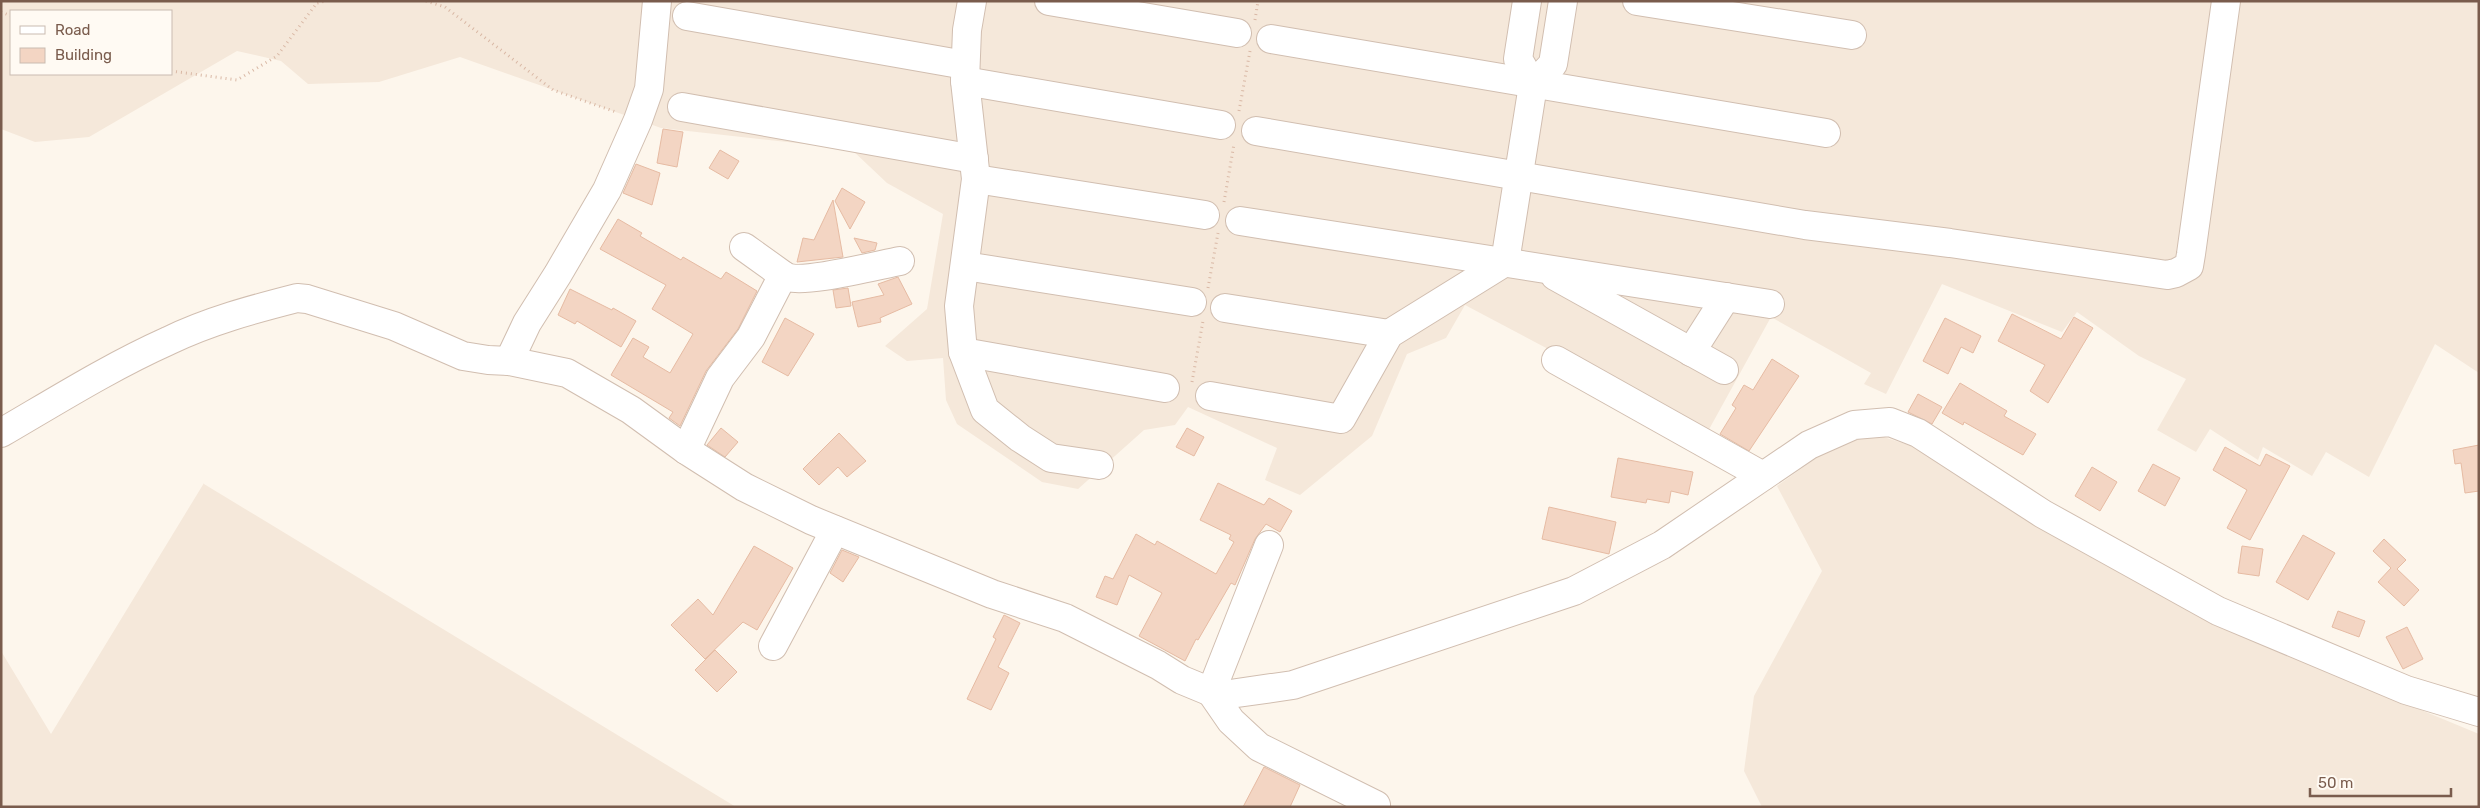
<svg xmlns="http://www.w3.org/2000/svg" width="2480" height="808" viewBox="0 0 2480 808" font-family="Rubik,sans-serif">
<rect width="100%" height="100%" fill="#fdf6ec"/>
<g fill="#f5e8da" fill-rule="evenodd">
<path d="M1 1H2479V373L2435 344 2369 477 2326 452 2312 476 2263 447 2258 460 2210 429 2196 452 2157 430 2186 379 2139 356 2077 312 2062 332 1942 284 1886 394 1864 384 1871 373 1771 317 1707 433 1465 305 1446 338 1407 354 1372 436 1300 495 1265 480 1277 448 1188 407 1175 425 1144 430 1078 489 1042 482 957 424 946 400 943 358 907 361 885 346 927 309 943 214 887 183 851 149 661 128 460 57 379 82 308 84 281 61 237 51 89 137 35 142 1 129ZM11 11H171V74H11Z"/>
<polygon points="1872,433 1923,450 2267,646 2479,734 2479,807 1762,807 1744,771 1754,696 1822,571 1777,486 1837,443"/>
<polygon points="204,483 204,484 736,807 1,807 1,651 51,734"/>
</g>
<g fill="#f3d5c3" stroke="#e6bba3">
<polygon points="663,129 683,132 677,167 657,163"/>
<polygon points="720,150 739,161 728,179 709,168"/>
<polygon points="636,164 660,173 652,205 623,193"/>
<polygon points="842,188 865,202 850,229 835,201"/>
<polygon points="833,200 843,257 797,262 803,238 814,240"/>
<polygon points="618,219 642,233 640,236 681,260 683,257 721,279 726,272 757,291 738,329 706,371 680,426 669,418 673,412 611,375 633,338 649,347 643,357 670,373 693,334 652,309 666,285 600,249"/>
<polygon points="854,238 877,243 875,250 862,253"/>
<polygon points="898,277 912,304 880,318 881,322 858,327 852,302 884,295 878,284"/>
<polygon points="848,288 851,306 836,308 833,290"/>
<polygon points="570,289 612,310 613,308 636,321 621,347 577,321 575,324 558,315"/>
<polygon points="2012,314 2061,339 2074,317 2093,328 2048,403 2030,391 2045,365 1998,341"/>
<polygon points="785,318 814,334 788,376 762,362"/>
<polygon points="1945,318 1981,336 1973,353 1961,347 1948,374 1923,361"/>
<polygon points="1772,359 1799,376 1749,451 1720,434 1736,408 1732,405 1744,385 1753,390"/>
<polygon points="1960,383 2007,411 2004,416 2036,434 2023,455 1964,422 1963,425 1942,413"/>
<polygon points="1918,394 1942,407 1932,424 1908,412"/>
<polygon points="721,428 738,442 725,457 707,445"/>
<polygon points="1187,428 1204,437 1194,456 1176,447"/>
<polygon points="839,433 866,461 847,477 838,467 819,485 803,469"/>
<polygon points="2479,445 2479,491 2465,493 2461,463 2455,464 2453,450"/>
<polygon points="2225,447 2260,466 2266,454 2290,466 2250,540 2227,528 2247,490 2213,470"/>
<polygon points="1618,458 1693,472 1688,495 1671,491 1669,503 1647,499 1646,503 1611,497"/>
<polygon points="2153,464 2180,478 2165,506 2138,491"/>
<polygon points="2092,467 2117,482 2100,511 2075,496"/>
<polygon points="1218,483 1264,505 1269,498 1292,511 1280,532 1266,524 1255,539 1235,585 1231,583 1198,640 1196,639 1185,661 1139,636 1162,593 1129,575 1117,605 1096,597 1105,576 1113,579 1136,534 1155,545 1157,541 1216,574 1234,542 1229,539 1231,535 1200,520"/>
<polygon points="1549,507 1616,522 1609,554 1542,539"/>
<polygon points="2303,535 2335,553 2308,600 2276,582"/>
<polygon points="2384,539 2406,560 2397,569 2419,590 2404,606 2378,582 2391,568 2373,551"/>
<polygon points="754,546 793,568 757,630 743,622 705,659 671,625 698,599 713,615"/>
<polygon points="2242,546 2263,549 2259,576 2238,573"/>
<polygon points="842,550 859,557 843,582 830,573"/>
<polygon points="2338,611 2365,621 2359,637 2332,627"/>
<polygon points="1004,615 1020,623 998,667 1009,673 991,710 967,699 996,639 993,637"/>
<polygon points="2407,627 2423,659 2403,669 2386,637"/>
<polygon points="715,650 737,672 717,692 695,670"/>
<polygon points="1264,767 1300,785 1290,807 1243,807"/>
</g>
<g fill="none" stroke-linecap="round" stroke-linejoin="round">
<g stroke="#d1beb0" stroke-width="30">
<g id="minor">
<polyline points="972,1 967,30 965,81 976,179 959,306 963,352 985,410 1020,438 1051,458 1099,465"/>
<polyline points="1049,1 1237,33"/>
<polyline points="1527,1 1518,59 1533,85"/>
<polyline points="1637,1 1852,35"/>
<polyline points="687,16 965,65"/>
<polyline points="1271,39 1826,133"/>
<polyline points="965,81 1221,125"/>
<polyline points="682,107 974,159"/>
<polyline points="1256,131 1805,225 1950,243 2167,275 2176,273 2189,266 2191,254 2226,1"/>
<polyline points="976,179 1205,215"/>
<polyline points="1240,221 1770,304"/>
<polyline points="965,266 1192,302"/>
<path d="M783 275C798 286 878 265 900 261"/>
<polyline points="1555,276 1724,370"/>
<polyline points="1225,308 1389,334"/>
<polyline points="963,352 1165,388"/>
<polyline points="1691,352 1726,297"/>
<polyline points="1556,360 1763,476"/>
<polyline points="509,361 527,323 558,274 607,190 638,120 649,89 657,1"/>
<polyline points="1210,396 1341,419 1389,334 1505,262 1533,85 1553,64 1563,1"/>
<path d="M1 433C56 401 110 367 168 341 209 321 254 309 297 298L307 299 394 326 463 356 488 360 509 361 567 373 631 410 686 450 744 487 811 520 992 594 1065 618 1158 665 1182 680 1211 692 1230 694 1293 685 1574 591 1662 545 1809 445 1854 425 1890 422 1918 433 2043 514 2218 611 2406 690 2479 712"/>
<polyline points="686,450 720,378 751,337 783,275 744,247"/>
<polyline points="1269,545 1211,692 1231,721 1259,747 1376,805"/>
<polyline points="773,646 835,530"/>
</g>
</g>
<g stroke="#d9b8a5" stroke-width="3" stroke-dasharray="1 4" stroke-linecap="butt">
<polyline points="426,1 445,7 553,90 616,112"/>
<polyline points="1,12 11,16"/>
<polyline points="1255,20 1258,1"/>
<polyline points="171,71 237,80 277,56 317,3 326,1"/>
<polyline points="1239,111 1250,51"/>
<polyline points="1224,202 1234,144"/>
<polyline points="1208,288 1218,233"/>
<polyline points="1192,382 1203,321"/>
</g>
<use href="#minor" stroke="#fff" stroke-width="28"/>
</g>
<rect width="2480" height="808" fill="none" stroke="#7a5c4d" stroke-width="5"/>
<rect x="10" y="10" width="162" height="65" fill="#fffaf3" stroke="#cabbb1"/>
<rect x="20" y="26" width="25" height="8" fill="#ffffff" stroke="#cabbb1"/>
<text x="55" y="35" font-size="15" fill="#7a5c4d">Road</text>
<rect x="20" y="48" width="25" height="15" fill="#f3d5c3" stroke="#cabbb1"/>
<text x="55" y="60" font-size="15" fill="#7a5c4d">Building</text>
<path d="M2310 788v8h141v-8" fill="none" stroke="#7a5c4d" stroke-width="2.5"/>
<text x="2318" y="788" font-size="15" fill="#7a5c4d" stroke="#fffaf3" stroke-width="4" paint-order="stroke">50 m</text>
</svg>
